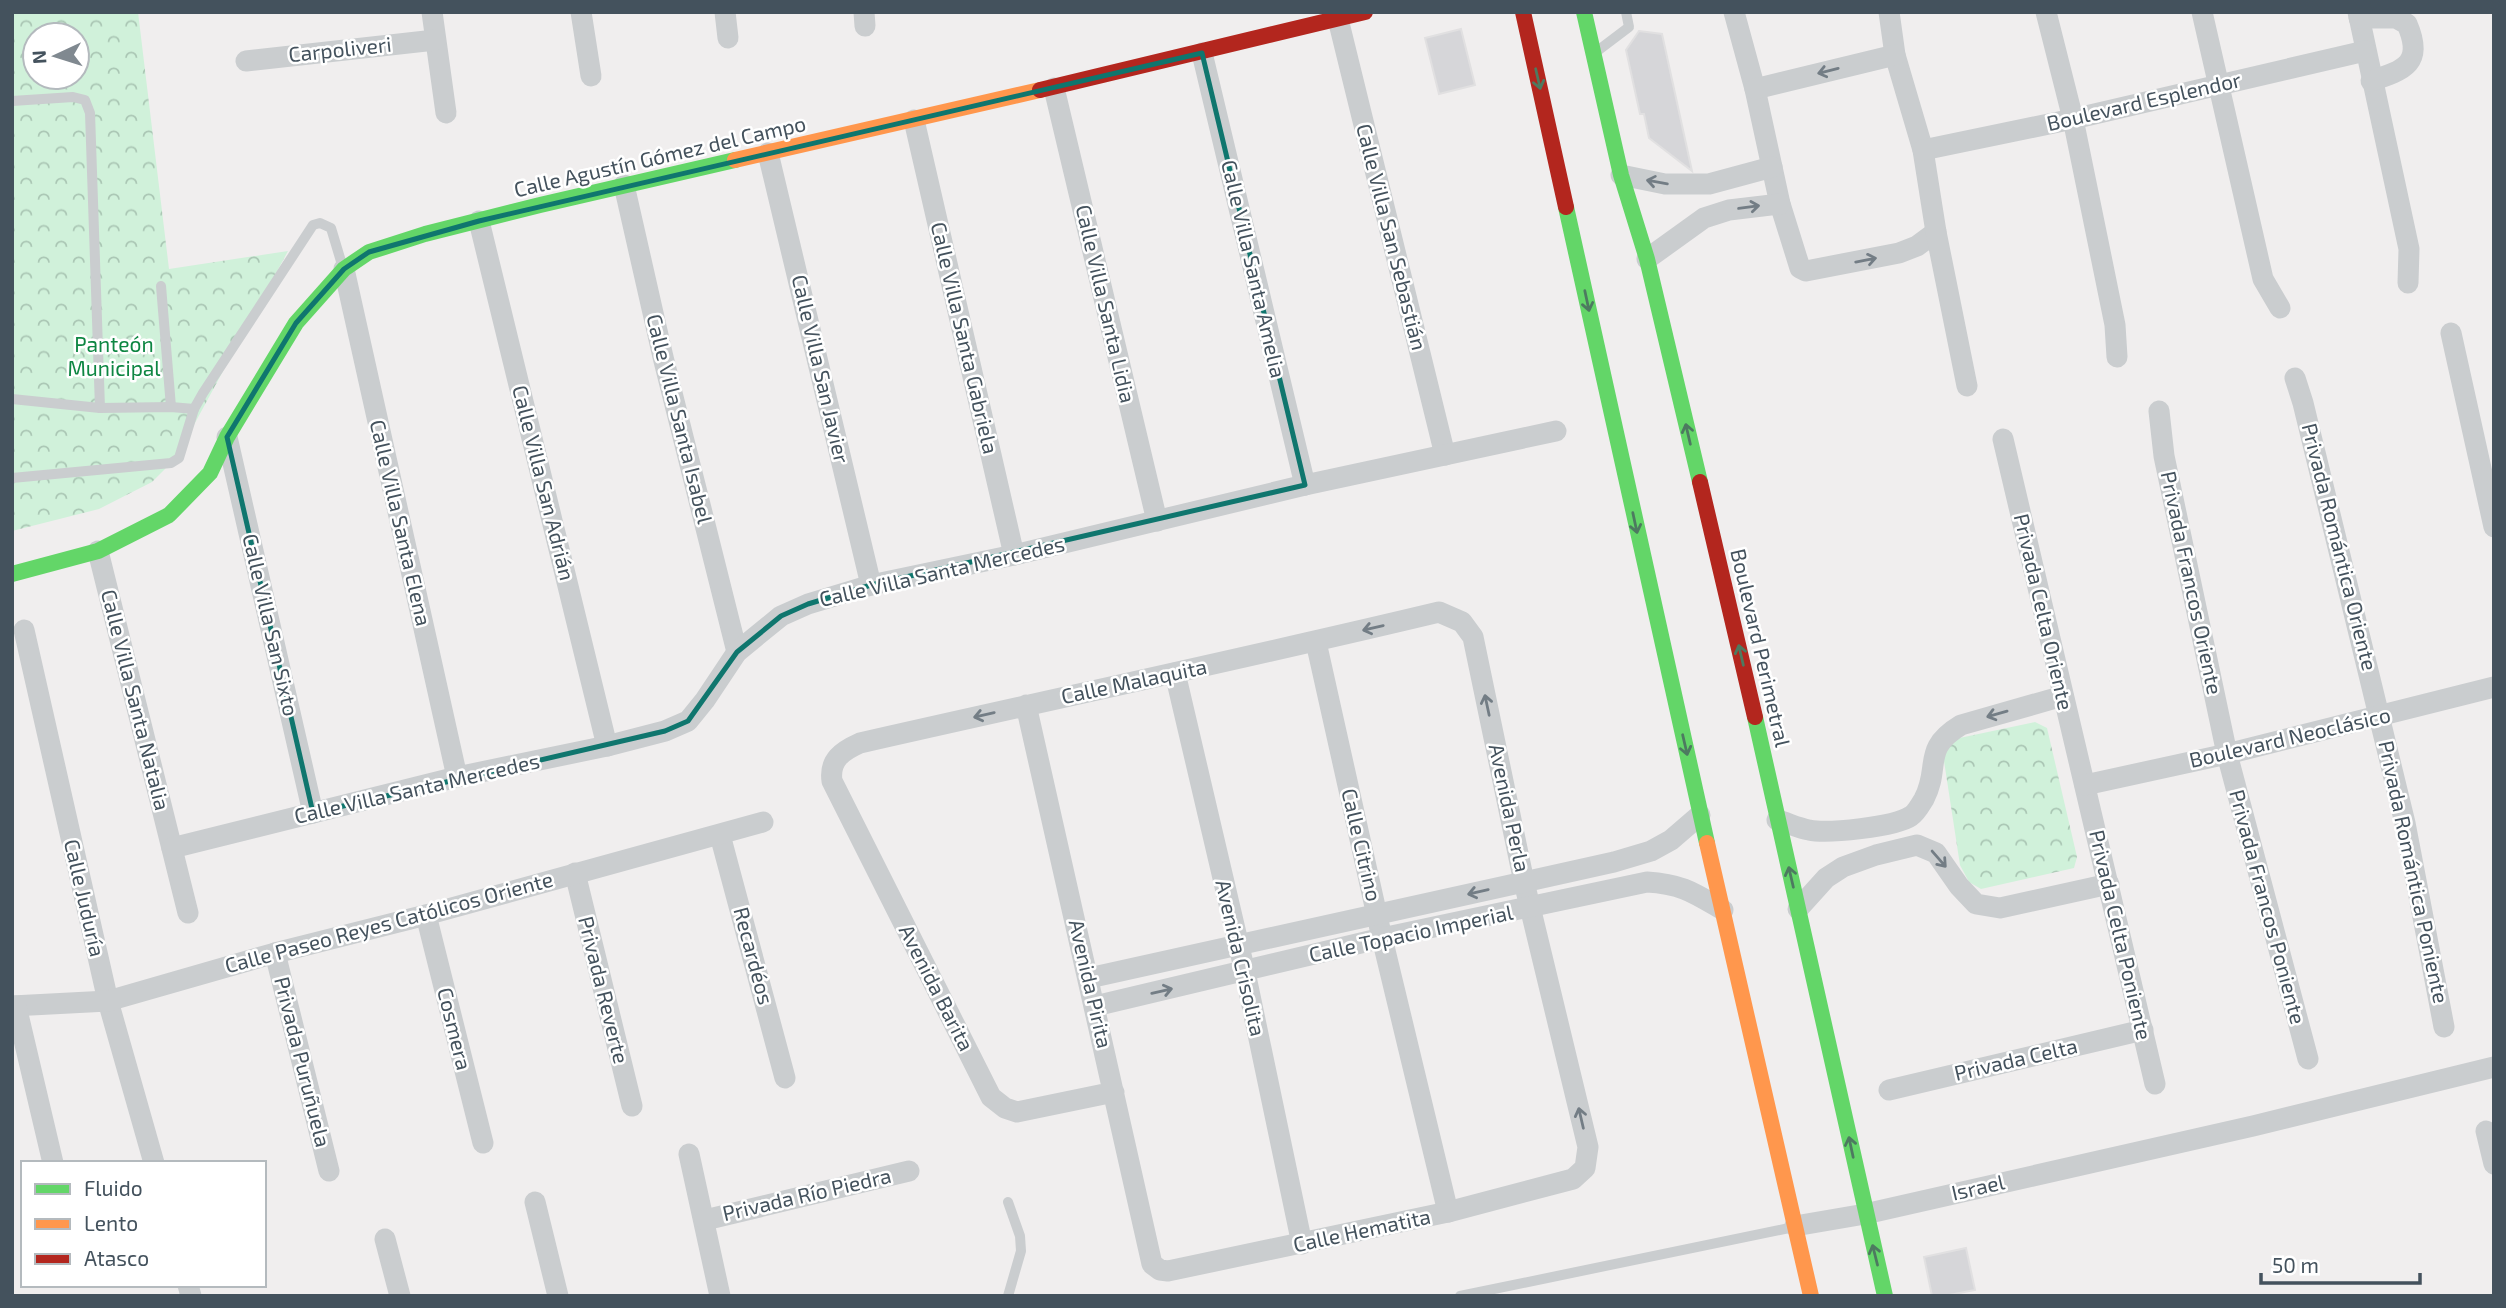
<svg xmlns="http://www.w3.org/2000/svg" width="2506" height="1308" viewBox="0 0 2506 1308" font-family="'Exo 2',sans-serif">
<defs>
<pattern id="park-crowns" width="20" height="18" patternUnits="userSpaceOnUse" patternTransform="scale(1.75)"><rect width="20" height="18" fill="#d0f1da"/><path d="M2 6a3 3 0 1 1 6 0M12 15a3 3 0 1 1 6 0" fill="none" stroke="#aac6b4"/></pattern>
</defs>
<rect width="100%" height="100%" fill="#f0eeee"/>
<g fill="url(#park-crowns)" fill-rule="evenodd">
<path d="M12 12H138L169 269 288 251 176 458 152 482 99 509 12 531ZM35 35H77V77H35Z"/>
<polygon points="2035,722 2047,728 2077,857 2074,868 1981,889 1969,882 1960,865 1942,748 1950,740"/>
</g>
<g fill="#d6d6d9" stroke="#e1e0e1" stroke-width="2">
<polygon points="1461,29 1475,85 1439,94 1425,38"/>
<polygon points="1639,31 1662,34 1692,171 1649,138 1644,114 1640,114 1626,50"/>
<polygon points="1966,1248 1975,1290 1944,1296 1932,1296 1924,1257"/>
</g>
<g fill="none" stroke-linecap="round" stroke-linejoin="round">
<g stroke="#cacdcf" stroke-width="10">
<polyline points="1596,52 1629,27 1626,12"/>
<polyline points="12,101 73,97 85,100 90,113 100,408"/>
<polyline points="161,286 171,407"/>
<polyline points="12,399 100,408 171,407 194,409"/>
<polyline points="12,478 171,463 179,458 194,409 203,393 313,225 320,223 331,228 343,268"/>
<polyline points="1008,1296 1021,1251 1020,1236 1008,1202"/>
<polyline points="1460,1296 1794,1227"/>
</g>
<g stroke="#cacdcf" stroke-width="21">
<polyline points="432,12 446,113"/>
<polyline points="581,12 591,76"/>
<polyline points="725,12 728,38"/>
<polyline points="864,12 865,26"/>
<polyline points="1734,12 1755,89 1780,204 1800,268 1806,271 1899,253 1917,246 1936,232"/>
<polyline points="1889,12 1895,55 1923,150 1936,232 1967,386"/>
<polyline points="2046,12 2073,119 2115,325 2117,357"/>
<polyline points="2202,12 2263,279 2280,308"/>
<polyline points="2358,12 2409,249 2408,283"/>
<path d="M2359 18H2396L2407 24C2424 63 2405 70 2371 81"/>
<polyline points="1338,19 1445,455"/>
<polyline points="1202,53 1305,485"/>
<polyline points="246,61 435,40"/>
<polyline points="1054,88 1157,521"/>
<polyline points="1755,89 1895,55"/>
<polyline points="914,120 1014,555"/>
<polyline points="1923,150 2073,119 2365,51"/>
<polyline points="768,153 871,585"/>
<polyline points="1621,175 1665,184 1709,184 1772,167"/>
<polyline points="624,185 663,357 737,652"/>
<polyline points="479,221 607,746"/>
<polyline points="1647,259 1704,218 1729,210 1780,204"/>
<polyline points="344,269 457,777"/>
<polyline points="2451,333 2494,527"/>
<polyline points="2295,378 2303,403 2405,823 2444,1027"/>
<polyline points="2159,411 2164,456 2227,754 2308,1059"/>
<polyline points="227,437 313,813"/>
<polyline points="2003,439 2155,1084"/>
<polyline points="98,551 188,913"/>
<polyline points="24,630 108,1001 154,1163"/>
<polyline points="1316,642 1382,938 1448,1212"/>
<polyline points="1175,673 1245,972 1302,1244"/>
<path d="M1026 705 1152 1264 1160 1270 1168 1271 1448 1212 1573 1179 1585 1168 1588 1147 1524 882 1473 637 1462 622 1439 612C1247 658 1053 699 860 743 842 751 829 760 832 781L991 1097 1005 1108 1017 1112 1114 1092"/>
<polyline points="2085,785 2227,754 2494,687"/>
<path d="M1777 820C1788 823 1798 828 1809 830 1827 834 1895 827 1911 816 1916 813 1921 804 1924 799 1941 767 1921 749 1961 725L2063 696"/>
<polyline points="720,835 785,1078"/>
<polyline points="172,848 457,777 607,746 665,731 688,721 705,700 737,652 781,616 808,604 871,585 1014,555 1305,485 1556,431"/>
<polyline points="575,873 632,1106"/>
<polyline points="1798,909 1826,878 1843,867 1876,855 1917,845 1936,853 1959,886 1976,904 2000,908 2109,884"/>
<polyline points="426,915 483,1143"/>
<polyline points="275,953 329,1171"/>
<polyline points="1089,978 1614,862 1651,851 1671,840 1700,815"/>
<polyline points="12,1006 108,1001 275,953 426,915 763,822"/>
<polyline points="16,1006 53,1163"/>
<path d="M1095 1006 1382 938 1647 882C1682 884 1694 893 1723 910"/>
<polyline points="1889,1090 2143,1030"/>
<polyline points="2486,1131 2494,1164"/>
<polyline points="689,1154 720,1296"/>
<polyline points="535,1202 558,1296"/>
<polyline points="705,1220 909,1171"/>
<polyline points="1795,1226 1865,1214 2253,1126 2494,1067"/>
<polyline points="385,1239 400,1296"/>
<polyline points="188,1285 191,1296"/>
</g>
<g stroke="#63d668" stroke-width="16">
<polyline points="1584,12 1621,175 1647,259 1700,482"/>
<polyline points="1566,207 1707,843"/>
<polyline points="12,574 98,551 169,515 210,473 227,437 296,323 344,269 369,252 425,234 540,205 735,160"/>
<polyline points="1755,717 1885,1296"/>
</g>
<g stroke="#ff974d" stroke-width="16">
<polyline points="735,160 1040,90"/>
<polyline points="1707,843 1811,1296"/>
</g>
<g stroke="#b3261e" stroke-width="16">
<polyline points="1523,12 1566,207"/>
<polyline points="1040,90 1365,12"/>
<polyline points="1700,482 1755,717"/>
</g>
</g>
<defs><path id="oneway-shaft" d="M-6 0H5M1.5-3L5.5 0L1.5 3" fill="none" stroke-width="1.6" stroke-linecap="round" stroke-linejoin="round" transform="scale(1.75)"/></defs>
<g stroke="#737d85">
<use href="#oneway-shaft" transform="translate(1828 71) rotate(166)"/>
<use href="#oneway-shaft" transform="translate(1657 182) rotate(-170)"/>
<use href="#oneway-shaft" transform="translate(1749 207) rotate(-8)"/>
<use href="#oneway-shaft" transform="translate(1866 260) rotate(-11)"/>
<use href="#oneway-shaft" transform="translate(1373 628) rotate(167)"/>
<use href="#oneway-shaft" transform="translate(1487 705) rotate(-102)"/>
<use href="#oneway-shaft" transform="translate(1997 714) rotate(164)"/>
<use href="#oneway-shaft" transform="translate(984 715) rotate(167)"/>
<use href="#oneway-shaft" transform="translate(1939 859) rotate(49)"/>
<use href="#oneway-shaft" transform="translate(1478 892) rotate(167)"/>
<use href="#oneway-shaft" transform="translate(1162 991) rotate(-13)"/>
<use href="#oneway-shaft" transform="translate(1581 1118) rotate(-103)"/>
</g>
<g stroke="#4d7a60">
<use href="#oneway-shaft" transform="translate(1538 79) rotate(77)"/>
<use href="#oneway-shaft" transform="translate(1587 301) rotate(78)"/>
<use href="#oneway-shaft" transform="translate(1688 434) rotate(-103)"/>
<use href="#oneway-shaft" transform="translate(1635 523) rotate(78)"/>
<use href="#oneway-shaft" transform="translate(1741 655) rotate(-103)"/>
<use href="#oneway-shaft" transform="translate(1685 745) rotate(77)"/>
<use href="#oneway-shaft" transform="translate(1791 877) rotate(-103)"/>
<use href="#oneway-shaft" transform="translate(1851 1147) rotate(-102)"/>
<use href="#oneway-shaft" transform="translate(1875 1255) rotate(-104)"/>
</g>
<path fill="none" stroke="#0f766e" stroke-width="5" stroke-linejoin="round" d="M1202 53 1305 485 871 585 808 604 781 616 737 652 688 721 665 731 313 813 227 437 296 323 344 269 369 252 479 221Z"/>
<g text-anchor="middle" stroke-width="5" stroke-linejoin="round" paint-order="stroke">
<g font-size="21" fill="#44525d" stroke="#fff">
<text transform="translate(340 50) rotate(-6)" y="7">Carpoliveri</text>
<text transform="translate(2144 102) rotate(-13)" y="7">Boulevard Esplendor</text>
<text transform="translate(660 157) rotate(-13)" y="7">Calle Agustín Gómez del Campo</text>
<text transform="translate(1391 237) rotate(76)" y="7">Calle Villa San Sebastián</text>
<text transform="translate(1253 269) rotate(77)" y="7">Calle Villa Santa Amelia</text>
<text transform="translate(1105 304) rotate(77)" y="7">Calle Villa Santa Lidia</text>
<text transform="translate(964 338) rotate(77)" y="7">Calle Villa Santa Gabriela</text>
<text transform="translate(820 369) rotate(77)" y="7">Calle Villa San Javier</text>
<text transform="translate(679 419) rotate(76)" y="7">Calle Villa Santa Isabel</text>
<text transform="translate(543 483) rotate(76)" y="7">Calle Villa San Adrián</text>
<text transform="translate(400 523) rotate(77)" y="7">Calle Villa Santa Elena</text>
<text transform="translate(2339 547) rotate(76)" y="7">Privada Romántica Oriente</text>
<text transform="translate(942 572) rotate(-13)" y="7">Calle Villa Santa Mercedes</text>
<text transform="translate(2191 583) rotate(78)" y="7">Privada Francos Oriente</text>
<text transform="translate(2043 612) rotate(77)" y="7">Privada Celta Oriente</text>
<text transform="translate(270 625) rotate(77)" y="7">Calle Villa San Sixto</text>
<text transform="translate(1760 648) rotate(77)" y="7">Boulevard Perimetral</text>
<text transform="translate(1134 682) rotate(-12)" y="7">Calle Malaquita</text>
<text transform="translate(135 700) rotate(76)" y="7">Calle Villa Santa Natalia</text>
<text transform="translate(2290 738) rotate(-13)" y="7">Boulevard Neoclásico</text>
<text transform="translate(417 789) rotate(-13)" y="7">Calle Villa Santa Mercedes</text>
<text transform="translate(1509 808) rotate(78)" y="7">Avenida Perla</text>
<text transform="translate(1361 845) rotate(77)" y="7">Calle Citrino</text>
<text transform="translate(2413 872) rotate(78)" y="7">Privada Romántica Poniente</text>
<text transform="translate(84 898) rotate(77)" y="7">Calle Juduría</text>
<text transform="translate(2267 907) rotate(75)" y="7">Privada Francos Poniente</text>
<text transform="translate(389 923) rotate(-15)" y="7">Calle Paseo Reyes Católicos Oriente</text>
<text transform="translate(1411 934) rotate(-12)" y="7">Calle Topacio Imperial</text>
<text transform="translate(2120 935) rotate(77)" y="7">Privada Celta Poniente</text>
<text transform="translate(753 956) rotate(75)" y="7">Recardéos</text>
<text transform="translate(1240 958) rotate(77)" y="7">Avenida Crisolita</text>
<text transform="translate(1090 984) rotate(77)" y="7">Avenida Pirita</text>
<text transform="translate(936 988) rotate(63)" y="7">Avenida Barita</text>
<text transform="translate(603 990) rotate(76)" y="7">Privada Reverte</text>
<text transform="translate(454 1029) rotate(76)" y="7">Cosmera</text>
<text transform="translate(2016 1060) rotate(-13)" y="7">Privada Celta</text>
<text transform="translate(302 1062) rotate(76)" y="7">Privada Puruñuela</text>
<text transform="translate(1978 1188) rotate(-13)" y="7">Israel</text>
<text transform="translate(807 1195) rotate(-13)" y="7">Privada Río Piedra</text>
<text transform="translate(1362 1231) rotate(-12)" y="7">Calle Hematita</text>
</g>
<g font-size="21" fill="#0d8642" stroke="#fff">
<text x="114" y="352">Panteón<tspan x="114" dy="24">Municipal</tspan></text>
</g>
</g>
<rect width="2506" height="1308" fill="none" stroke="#44525d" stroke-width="28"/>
<rect x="21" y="1161" width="245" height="126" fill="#ffffff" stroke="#b4babe" stroke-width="2"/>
<rect x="35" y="1184" width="35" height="10" fill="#63d668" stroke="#b4babe" stroke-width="2"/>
<text x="84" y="1196" font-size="21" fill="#44525d">Fluido</text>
<rect x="35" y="1219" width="35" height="10" fill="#ff974d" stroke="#b4babe" stroke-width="2"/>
<text x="84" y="1231" font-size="21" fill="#44525d">Lento</text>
<rect x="35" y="1254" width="35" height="10" fill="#b3261e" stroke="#b4babe" stroke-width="2"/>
<text x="84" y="1266" font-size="21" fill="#44525d">Atasco</text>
<g transform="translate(56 56) rotate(266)"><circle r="33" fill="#ffffff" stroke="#b4babe" stroke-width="2"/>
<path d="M0-5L12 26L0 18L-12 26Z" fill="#808990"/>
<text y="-10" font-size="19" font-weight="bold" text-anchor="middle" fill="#44525d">N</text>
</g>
<path d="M2261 1273v10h159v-10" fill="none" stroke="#44525d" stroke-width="3.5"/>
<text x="2272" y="1273" font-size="21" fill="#44525d" stroke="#ffffff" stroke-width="5" paint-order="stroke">50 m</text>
</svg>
